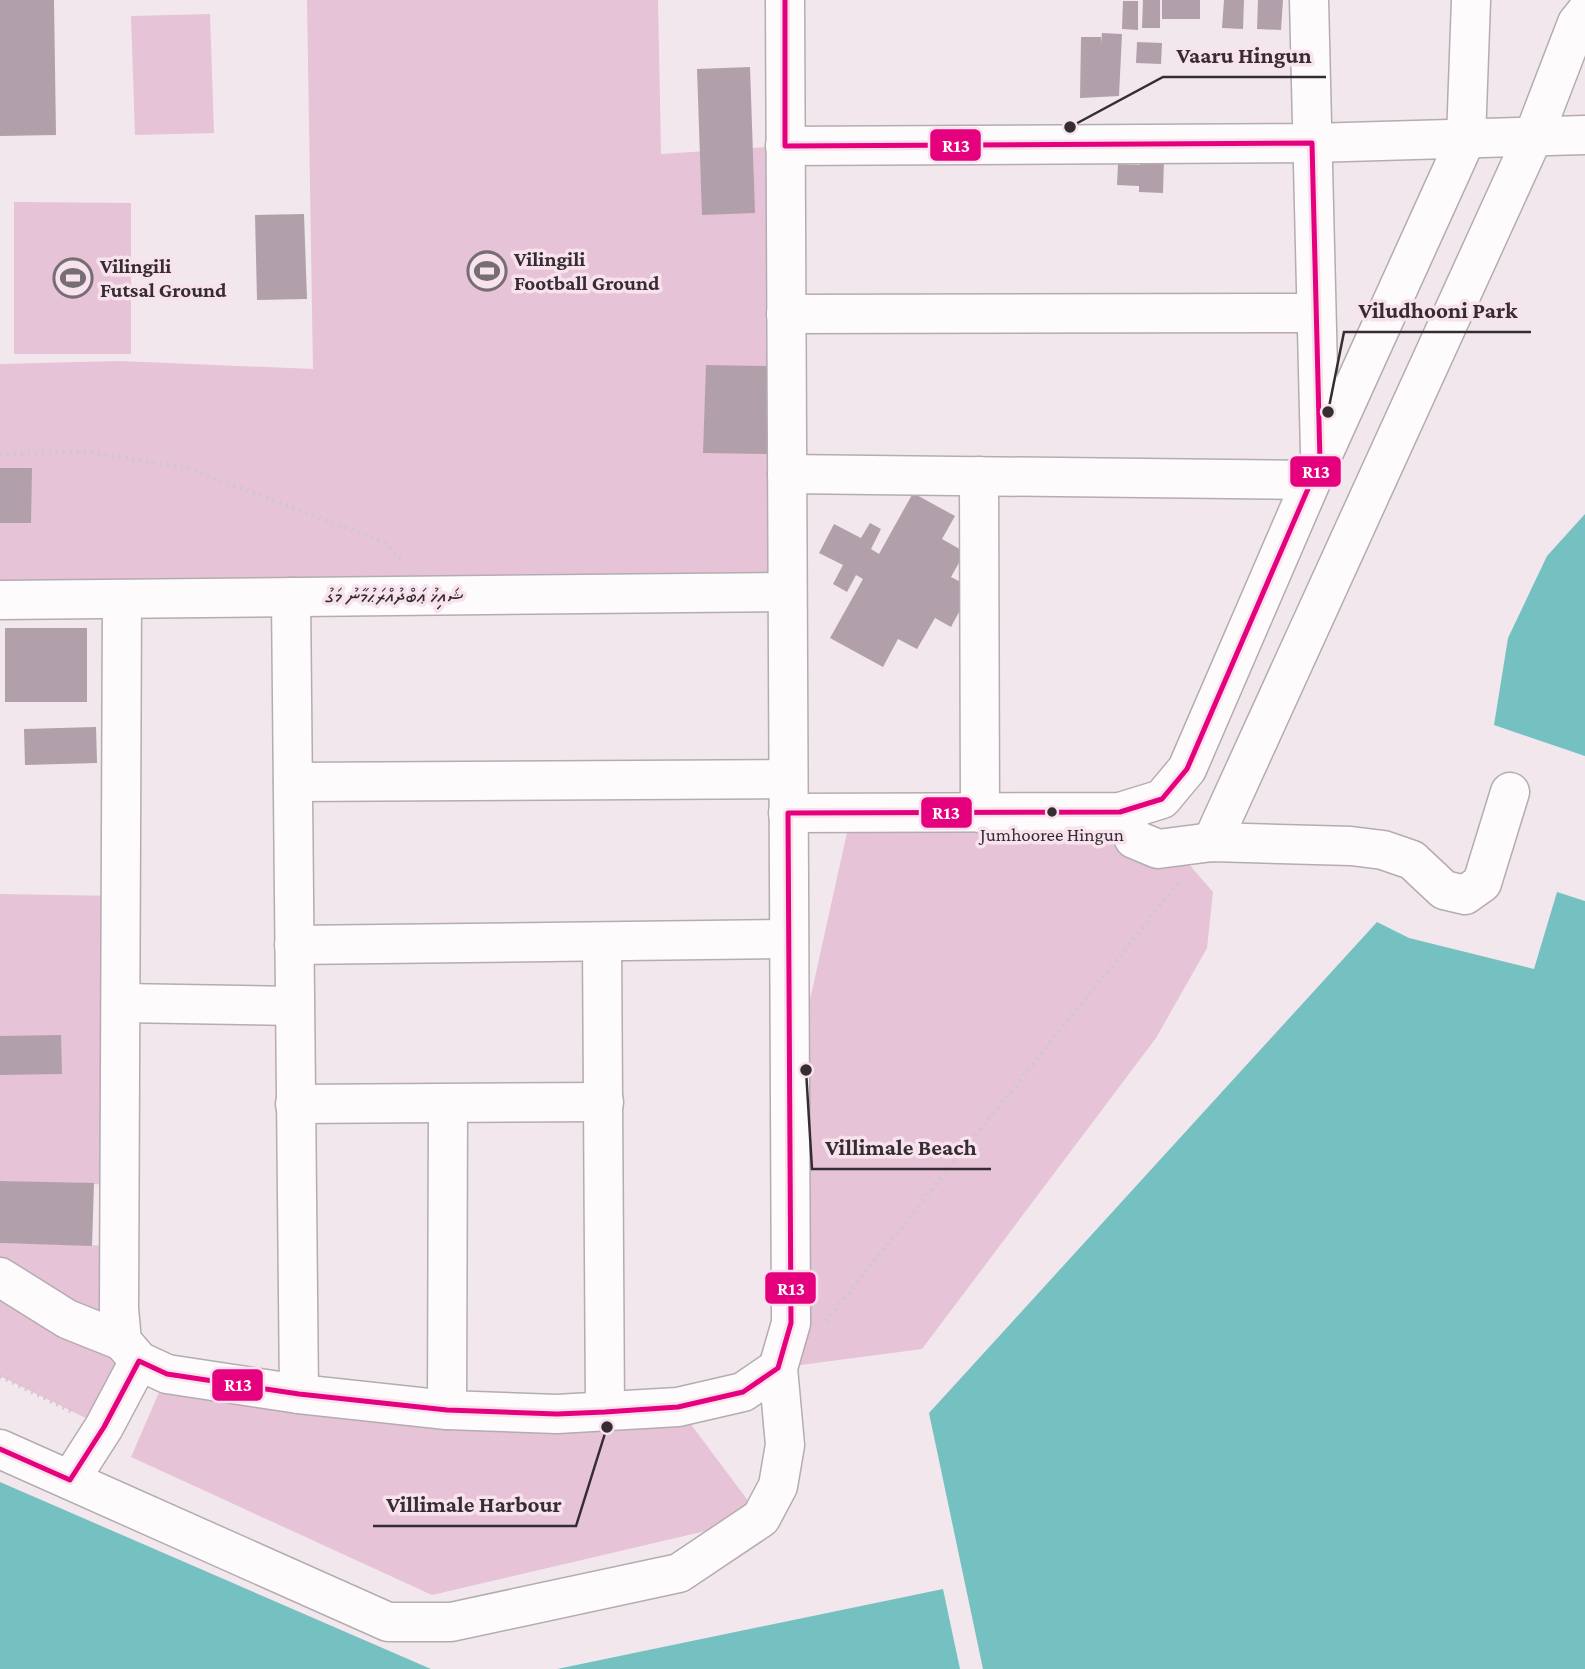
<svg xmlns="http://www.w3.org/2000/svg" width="1585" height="1669" viewBox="0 0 1585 1669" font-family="'Crimson Pro','Noto Sans Thaana',serif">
<rect width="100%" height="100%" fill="#f2e7ed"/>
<g fill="#e6c3d7">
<polygon points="307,0 658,0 661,154 785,146 787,592 0,600 0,364 120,361 313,369"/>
<polygon points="210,14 214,133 135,135 131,16"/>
<polygon points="14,202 131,203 131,354 14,354"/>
<polygon points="848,828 1159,830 1213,892 1207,948 1156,1038 922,1349 778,1368 798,1054"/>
<polygon points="0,894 121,896 120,1185 0,1181"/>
<polygon points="0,1243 119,1246 122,1341 104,1427 0,1376"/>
<polygon points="167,1374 678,1407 761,1518 432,1595 131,1457"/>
</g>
<g fill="#75c1c2">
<polygon points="1585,514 1585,756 1494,725 1508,638 1547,556"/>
<polygon points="1557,892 1585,901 1585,1669 983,1669 929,1413 1377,922 1409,938 1534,969"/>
<polygon points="0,1482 431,1669 0,1669"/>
<polygon points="943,1589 960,1669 557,1669"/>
</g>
<g fill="#b1a0a9">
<polygon points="0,0 54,0 56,135 0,136"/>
<polygon points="1143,0 1160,0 1160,28 1142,28"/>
<rect x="1162" y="0" width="38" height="19"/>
<polygon points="1224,0 1244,0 1243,29 1222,28"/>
<polygon points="1258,0 1283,0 1281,30 1257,29"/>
<polygon points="1123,1 1138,1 1138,30 1122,29"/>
<polygon points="1102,33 1122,34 1119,96 1080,98 1081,37 1101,37 1101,44"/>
<polygon points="1137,42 1162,43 1161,64 1136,63"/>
<polygon points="750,67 755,213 702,215 697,69"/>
<polygon points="1140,159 1164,159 1163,193 1139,192 1139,186 1117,185 1118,164 1140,165"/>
<polygon points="304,214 307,299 257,300 255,215"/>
<polygon points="706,365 770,366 768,454 703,453"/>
<polygon points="0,468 32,468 31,523 0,523"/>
<polygon points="913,493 955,516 942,539 965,552 951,577 972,588 951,627 935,618 917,649 898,639 883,667 830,638 863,579 856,575 847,592 833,584 843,565 819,553 834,524 861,538 870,523 881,529 871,549 879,554"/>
<rect x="5" y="628" width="82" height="74"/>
<polygon points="96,727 97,763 25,765 24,729"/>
<polygon points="61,1035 62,1074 0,1075 0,1036"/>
<polygon points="0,1181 94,1183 92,1246 0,1243"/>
</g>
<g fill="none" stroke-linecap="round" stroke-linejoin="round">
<g stroke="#b4acb0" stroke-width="41">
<g id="minor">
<polyline points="1309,0 1320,453"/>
<polyline points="785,146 1312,143 1585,135"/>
<polyline points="786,314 1314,313"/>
<polyline points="787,474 1311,480"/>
<polyline points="979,476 980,813"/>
<polyline points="291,597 299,1394"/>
<polyline points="122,599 119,1309 122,1341 139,1361 167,1374 299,1394 447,1410 557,1414 678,1407 743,1392 778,1368"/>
<polyline points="0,600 787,592"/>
<polyline points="293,782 788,779"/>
<polyline points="1120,812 1134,839 1158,849 1212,842 1351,846 1383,850 1412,860 1444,890 1465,895 1482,883 1510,792"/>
<polyline points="788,813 1120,812 1162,799 1187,769 1320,461 1466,139 1471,0"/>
<polyline points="1212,842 1534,135 1577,23 1585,13"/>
<polyline points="602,942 605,1412"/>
<polyline points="294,945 789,939"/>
<polyline points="121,1003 294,1006"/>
<polyline points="295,1104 604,1102"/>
<polyline points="0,1277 67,1319 122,1341"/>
<polyline points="447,1410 448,1105"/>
<polyline points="0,1449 388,1622 451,1622 679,1573 761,1518 778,1486 785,1445 778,1368 791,1323 785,0"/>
<polyline points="70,1480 104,1427 139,1361"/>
</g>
</g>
<g stroke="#cfc9cc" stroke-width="4.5" stroke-dasharray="2 5" stroke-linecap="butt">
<polyline points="0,454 88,452 188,468 383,542 404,561"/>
<polyline points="826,1321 1181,880"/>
<polyline points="0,1376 75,1413"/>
</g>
<use href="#minor" stroke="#fdfbfc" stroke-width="38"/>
<g stroke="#f7e2ed" stroke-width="10">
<polyline id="bus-1" points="0,1449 70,1480 104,1427 139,1361 167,1374 299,1394 447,1410 557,1414 605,1412 678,1407 743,1392 778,1368 791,1323 788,813 1120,812 1162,799 1187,769 1320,461 1312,143 785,146 785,0"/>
</g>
<use href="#bus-1" stroke="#e5007d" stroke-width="5"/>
</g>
<defs>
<g id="stadium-ring" transform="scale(2.0125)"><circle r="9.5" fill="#f7e2ed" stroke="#776e73" stroke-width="1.5"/><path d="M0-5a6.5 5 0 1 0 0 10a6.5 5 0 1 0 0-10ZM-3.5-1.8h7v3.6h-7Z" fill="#776e73"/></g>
</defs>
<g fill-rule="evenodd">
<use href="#stadium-ring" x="487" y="271"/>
<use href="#stadium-ring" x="73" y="278"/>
</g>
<circle fill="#352d31" stroke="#f7e2ed" stroke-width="2.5" cx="1052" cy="812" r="6"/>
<g text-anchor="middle" stroke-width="7" stroke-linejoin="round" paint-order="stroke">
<g font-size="19" fill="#352d31" stroke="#f7e2ed">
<text x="1052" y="841">Jumhooree Hingun</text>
</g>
<g font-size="21" font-weight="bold" fill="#352d31" stroke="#f7e2ed" text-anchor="start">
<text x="514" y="266">Vilingili<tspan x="514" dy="24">Football Ground</tspan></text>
<text x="100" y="273">Vilingili<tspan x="100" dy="24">Futsal Ground</tspan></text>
</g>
<g font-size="21" fill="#352d31" stroke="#f7e2ed">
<text x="394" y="603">ޝައިިޚު ޢަބްދުއްރަޙުމާނު މަގު</text>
</g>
</g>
<path fill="none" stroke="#352d31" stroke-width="2.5" d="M1070 127L1163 77H1326M1328 412L1344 332H1531M806 1070L812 1169H991M607 1427L576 1526H373"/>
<g fill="#352d31" stroke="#f7e2ed" stroke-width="2.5">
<circle cx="1070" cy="127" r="7"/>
<circle cx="1328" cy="412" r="7"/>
<circle cx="806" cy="1070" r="7"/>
<circle cx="607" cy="1427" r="7"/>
</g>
<g font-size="23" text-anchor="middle" font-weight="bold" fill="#352d31" stroke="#f7e2ed" stroke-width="7" stroke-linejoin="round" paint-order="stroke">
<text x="1244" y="63">Vaaru Hingun</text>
<text x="1438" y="318">Viludhooni Park</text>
<text x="901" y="1155">Villimale Beach</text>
<text x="474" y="1512">Villimale Harbour</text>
</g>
<g stroke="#f7e2ed" stroke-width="2.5">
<rect x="929" y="128" width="53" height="34" rx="7" fill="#e5007d"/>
<rect x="1289" y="455" width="53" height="33" rx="7" fill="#e5007d"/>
<rect x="920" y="796" width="53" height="33" rx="7" fill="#e5007d"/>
<rect x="764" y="1271" width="53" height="34" rx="7" fill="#e5007d"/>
<rect x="211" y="1368" width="53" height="34" rx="7" fill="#e5007d"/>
</g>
<g font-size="19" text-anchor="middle" font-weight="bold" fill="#fff">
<text x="956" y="152">R13</text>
<text x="1316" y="478">R13</text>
<text x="946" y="819">R13</text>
<text x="791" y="1295">R13</text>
<text x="238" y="1391">R13</text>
</g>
</svg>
